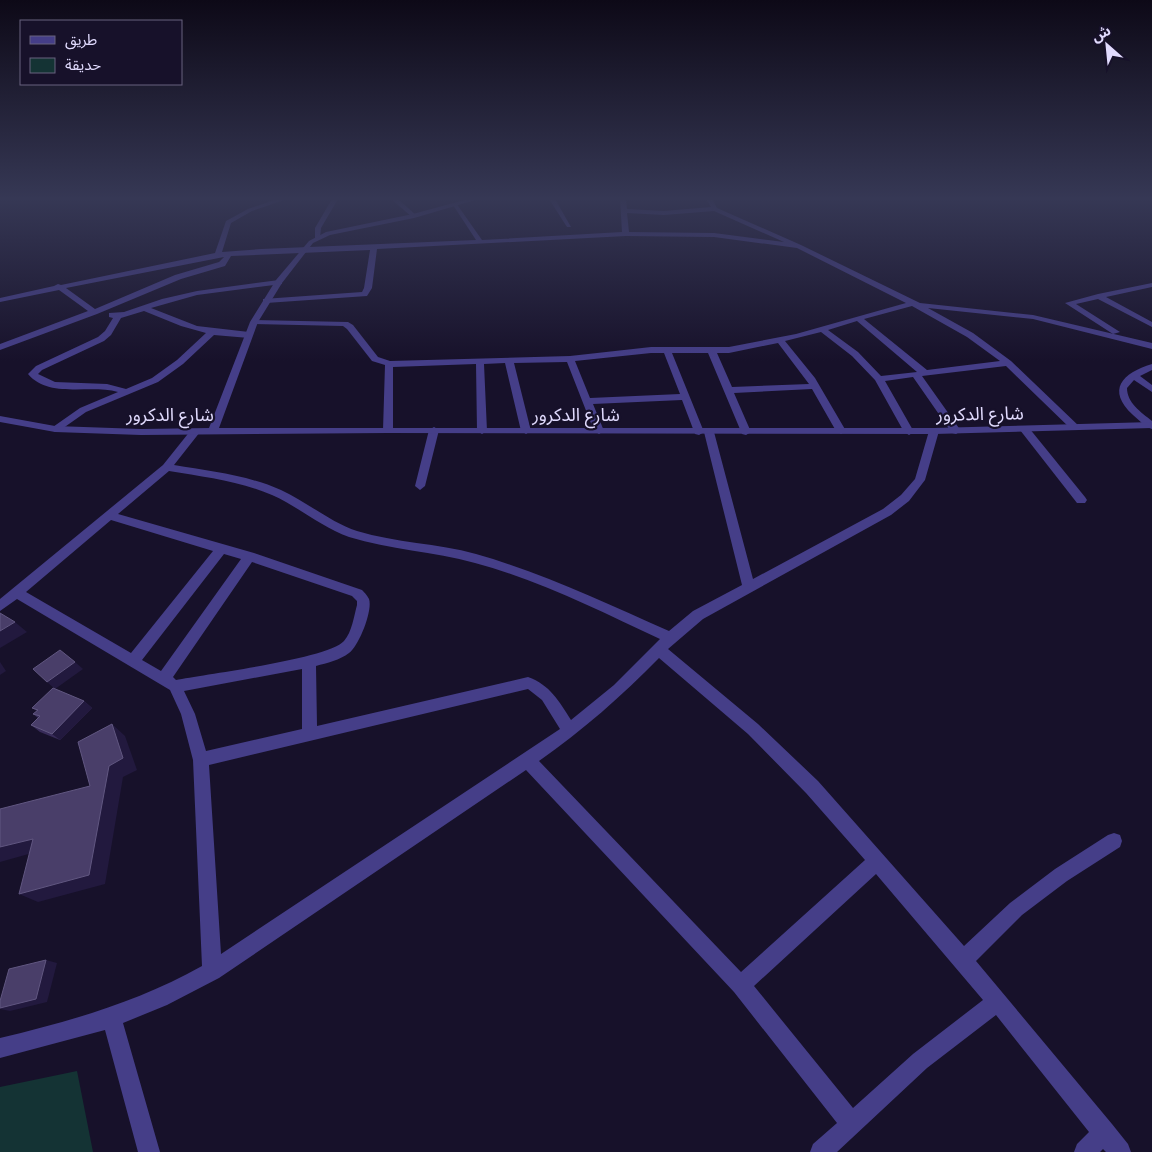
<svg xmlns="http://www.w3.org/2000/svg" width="1152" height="1152" viewBox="0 0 1152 1152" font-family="Montserrat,'Noto Sans Arabic',sans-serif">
<rect width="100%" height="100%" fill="#17112a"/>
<polygon fill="#143334" points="77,1071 93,1152 0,1152 0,1087"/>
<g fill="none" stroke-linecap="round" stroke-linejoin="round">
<g fill="#453e88" fill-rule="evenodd">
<path d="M277 199H287L252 211 231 223 222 252 261 249 476 240 453 205 456 203 482 240 622 232 620 199H626L627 209 664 211 711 207 706 199H712L717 208 801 245 920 303 1033 315 1152 343V349L1033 319 928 308 973 333 1011 361 1081 428 1080 430H1072L1006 366 922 376 961 431 956 434 952 433 913 377 885 381 914 432 909 435 904 432 875 380 852 356 821 332 785 341 815 378 846 431 841 434 836 431 812 389 734 393 751 432 746 435 742 434 708 353H672L704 432 709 429 714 432 753 579 883 509 901 495 915 479 929 431 934 428 939 431 925 480 909 501 891 515 703 619 668 649 758 724 818 781 964 946 1010 903 1055 869 1108 835 1114 833 1120 835 1122 841 1120 847 1067 881 1022 915 976 961 1112 1124 1128 1144 1131 1152H1106L1103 1149 1100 1152H1074L1077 1144 1089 1132 996 1015 927 1068 837 1152H810L813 1144 837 1123 734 992 526 770 219 978 167 1005 123 1023 160 1152H138L105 1030 0 1058V1038C71 1021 138 1002 202 966L193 760 181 714 170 690 17 599 0 611V599L163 465 191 430 195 429 200 432 174 465C210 471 247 475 281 490 307 502 330 522 357 531 396 543 437 543 476 554 543 573 606 603 669 631L693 611 742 585 704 432 699 435 695 434 682 400 593 404 604 431 599 434 594 431 567 362 514 363 531 431 526 434 521 431 505 363 484 364 487 431 482 434 477 431 476 364 393 367V430L388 433 383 430 385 365 372 361 347 329 343 326 254 324H251V320L348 322 353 325 378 357 390 361 570 356 651 347H729L796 334 906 303 797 248 714 237 626 236 377 249 372 288 367 296 266 303H263V299L362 292 364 288 370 250 231 256 225 266 181 279 97 314 0 350V344L88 311 59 290 0 302V298L54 286 58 284 61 285 215 253 226 221 248 209ZM714 211 784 242 714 233 629 232 627 213 664 215ZM224 257 219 262 175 275 95 309 66 288ZM912 306 967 337 1000 361 927 370 864 319ZM857 321 917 372 881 376 858 352 828 330ZM778 343 809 384 732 387 717 353H729ZM651 353H664L680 394 590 398 575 361ZM169 471C204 477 240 481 272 495 299 507 321 527 349 537 390 550 433 551 475 563 539 580 600 611 660 639L614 685 571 720C559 701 550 685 528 677L317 726 316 666C327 663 340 660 349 653 359 646 373 610 369 599 367 595 364 592 362 590L254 553 118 514ZM111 520 213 551 131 653 26 592ZM224 554 241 559 161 671 142 660ZM252 562 352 596 357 601V605C354 616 352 632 344 641 328 659 206 674 176 680L173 677ZM659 658 748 734 806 793 865 860 741 972 539 761C583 730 622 696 659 658ZM302 669V729L206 751 195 714 184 691ZM528 689 542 700 560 729 221 954 209 765ZM876 874 983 1000 913 1054 853 1108 754 986Z"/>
<polygon points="332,199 338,199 321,228 320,238 315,239 315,228"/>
<polygon points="391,199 398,199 417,216 412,217"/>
<polygon points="549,199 555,199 571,227 567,227"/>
<path d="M279 280H282V284L197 295 151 308 197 326 249 332 253 335 249 338 214 335 183 364 158 382 86 412 59 431 55 432 50 429 80 408 118 392C90 384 49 399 28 374L36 366 98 337 105 331 113 318 109 317V313L124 312 162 299 197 291ZM144 311 181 326 206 333 177 360 152 378 126 389 107 384 55 382 38 374 42 370 104 341 111 335 121 318Z"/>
<polygon points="1152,283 1152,287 1106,297 1152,322 1152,327 1098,299 1076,304 1120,332 1113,334 1065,303 1098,294"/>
<path d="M1152 364V370L1140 376 1152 385V392L1134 380 1127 388C1127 403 1141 412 1152 421V429C1145 427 1139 420 1133 415 1106 390 1122 373 1152 364Z"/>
<polygon points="434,427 439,430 425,486 420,490 415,486 429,430"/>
<polygon points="1025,427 1029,428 1085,497 1087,500 1085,503 1077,503 1020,430"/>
</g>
<polygon fill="#453e88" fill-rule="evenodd" points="468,199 479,199 414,218 330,235 313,243 282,283 258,322 219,428 934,428 1152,422 1152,428 934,434 388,433 141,435 55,432 0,422 0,416 55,426 141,429 209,428 250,322 276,280 309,241 326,232 413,214"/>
</g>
<polygon fill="#372b58" points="84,701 92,708 60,740 40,732 31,725 38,718 33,714 37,711 32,708"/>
<g fill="#22193e">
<polygon points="15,622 27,632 0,648 0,631"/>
<polygon points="0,662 6,671 0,675"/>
<polygon points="75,662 83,669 55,689 47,682"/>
<polygon points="84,701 92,708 60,740 52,734"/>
<polygon points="112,724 125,736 137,770 123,777 105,884 38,902 19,894 89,875"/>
<polygon points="33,839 50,848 0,862 0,847"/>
<polygon points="46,960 57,963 47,1002 10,1011 0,1009 0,1008"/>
</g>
<g fill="#493e69" stroke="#615781">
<polygon points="0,613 15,622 0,631"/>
<polygon points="60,650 75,662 47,682 33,669"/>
<polygon points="53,688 84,701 52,734 31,725 40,716 33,714 38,710 32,708"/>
<polygon points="112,724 123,758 109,766 89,875 19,894 33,839 0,847 0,809 90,786 78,742"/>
<polygon points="46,960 36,999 0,1008 0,1001 9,969"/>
</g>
<linearGradient id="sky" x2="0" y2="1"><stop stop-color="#0d0917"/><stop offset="0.55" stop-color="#363855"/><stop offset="1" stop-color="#363855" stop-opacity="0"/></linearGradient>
<rect width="1152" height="361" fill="url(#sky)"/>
<g text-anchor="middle" stroke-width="4.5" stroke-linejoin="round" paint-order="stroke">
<g font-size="18" fill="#e1dbfe" stroke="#17112a">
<text transform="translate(980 414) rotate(-1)" y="6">شارع الدكرور</text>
<text x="170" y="421">شارع الدكرور</text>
<text x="576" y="421">شارع الدكرور</text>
</g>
</g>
<rect x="20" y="20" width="162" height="65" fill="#17112a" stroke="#68627f"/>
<rect x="30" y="36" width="25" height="8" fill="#453e88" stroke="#68627f"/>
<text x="65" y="45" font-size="15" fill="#e1dbfe">طريق</text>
<rect x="30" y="58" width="25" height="15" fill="#143334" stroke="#68627f"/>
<text x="65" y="70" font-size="15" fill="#e1dbfe">حديقة</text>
<g transform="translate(1107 45) rotate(333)" stroke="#17112a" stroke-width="4" paint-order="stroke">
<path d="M0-4L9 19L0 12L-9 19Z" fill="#e1dbfe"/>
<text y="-8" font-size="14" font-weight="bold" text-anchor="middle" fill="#e1dbfe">ش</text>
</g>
</svg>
